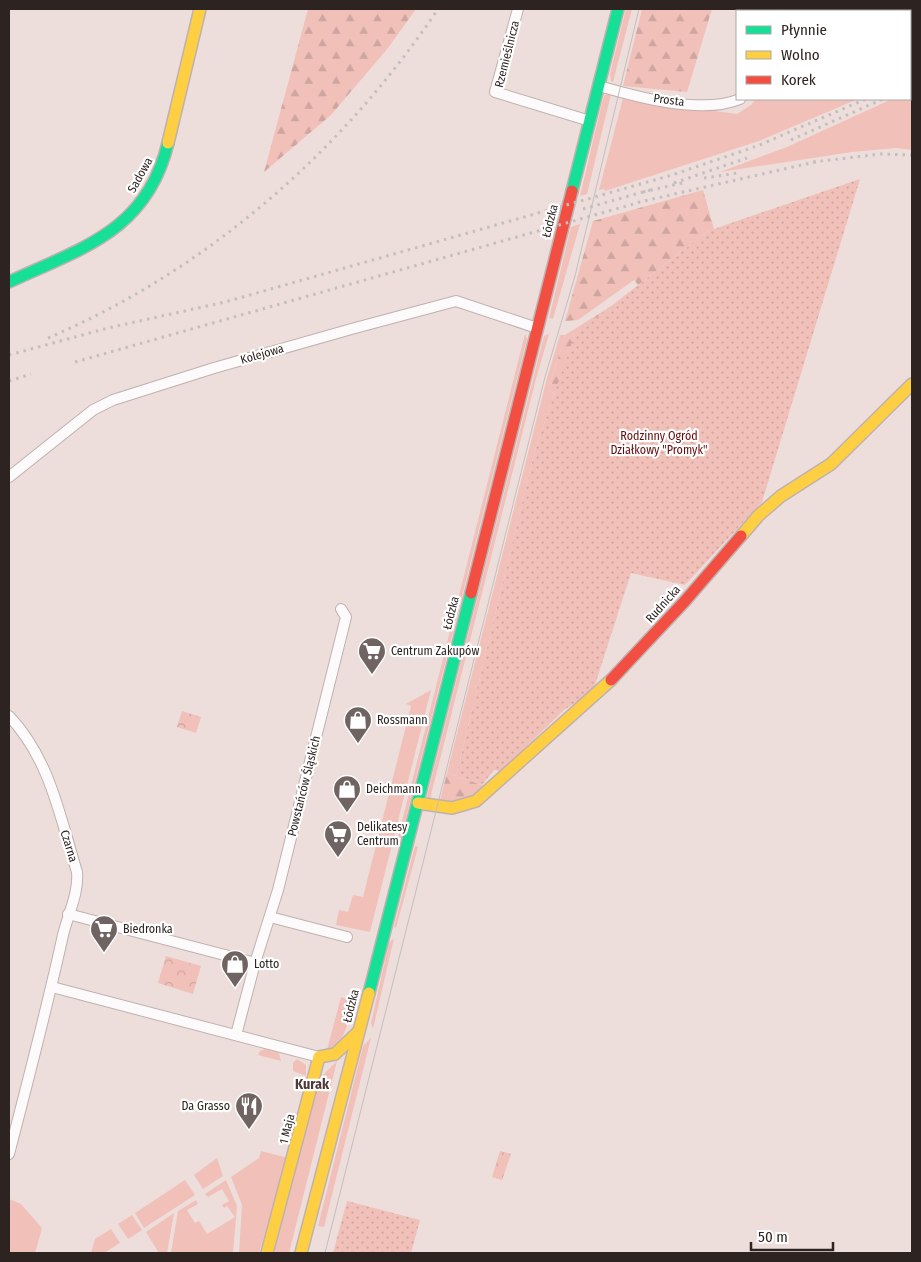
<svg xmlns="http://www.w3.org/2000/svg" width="921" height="1262" viewBox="0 0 921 1262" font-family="'Fira Sans Condensed',sans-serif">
<defs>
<pattern id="forest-firs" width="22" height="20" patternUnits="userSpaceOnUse" patternTransform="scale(1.25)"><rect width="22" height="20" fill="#f1c0b9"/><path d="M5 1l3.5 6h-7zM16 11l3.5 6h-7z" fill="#cfa59f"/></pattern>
<pattern id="park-crowns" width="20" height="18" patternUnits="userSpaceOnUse" patternTransform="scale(1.25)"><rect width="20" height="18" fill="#f1c0b9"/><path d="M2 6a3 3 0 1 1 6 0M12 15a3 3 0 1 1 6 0" fill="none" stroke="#cfa59f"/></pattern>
<pattern id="garden-dots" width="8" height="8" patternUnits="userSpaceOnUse" patternTransform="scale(1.25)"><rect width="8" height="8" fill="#f1c0b9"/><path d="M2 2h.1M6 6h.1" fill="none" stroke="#cfa59f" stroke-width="1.8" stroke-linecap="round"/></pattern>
</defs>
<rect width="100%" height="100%" fill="#eddedb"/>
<g fill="#f1c0b9">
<polygon points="626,9 632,9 613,82 611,81 610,74"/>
<polygon points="912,89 912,150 896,148 852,152 720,172 787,147 892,99 910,99 910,90"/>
<polygon points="611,94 587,194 580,196 603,99 605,95"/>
<polygon points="623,98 737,114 751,105 756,99 858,99 759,141 605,191 604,189 599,190"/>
<polygon points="580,224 553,319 549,318 571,227"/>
<polygon points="525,334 527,339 401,838 398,837"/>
<polygon points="549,334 536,379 430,799 427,796 544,336"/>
<polygon points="575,334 535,450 456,776 447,773 547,378 560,335 565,335 548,391 554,393"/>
<polygon points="431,690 370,932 336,925 339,910 348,912 353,895 363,897 411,706 406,704"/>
<polygon points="415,846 418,847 396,928 394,927"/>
<polygon points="394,938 373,1029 371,1023 389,943"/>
<path d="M341 997 352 1001C347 1024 349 1037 327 1050Z"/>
<polygon points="371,1038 324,1227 318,1226 363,1046"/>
<polygon points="265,1049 279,1053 281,1061 258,1055 260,1051"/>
<polygon points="297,1059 306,1065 306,1076 293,1071 293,1063"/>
<polygon points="337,1061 289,1253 274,1253 317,1088 323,1075"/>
<polygon points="261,1151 288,1158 259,1253 239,1253 242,1205 231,1177 259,1158"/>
<polygon points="217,1158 223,1176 203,1189 194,1175"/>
<polygon points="185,1180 195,1195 144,1228 135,1213"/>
<polygon points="226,1180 237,1206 233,1253 171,1253 178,1211 196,1200 198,1204 187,1210 195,1223 199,1221 207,1234 235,1217 227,1206 224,1208 222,1205 229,1201 222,1189 208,1197 205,1194"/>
<polygon points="9,1199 21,1204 42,1228 35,1253 9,1253"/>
<polygon points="174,1213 167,1253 159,1253 146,1232"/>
<polygon points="132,1215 142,1230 128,1239 118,1224"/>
<polygon points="111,1229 120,1243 104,1253 91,1253 95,1239"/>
</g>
<g fill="url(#forest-firs)">
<polygon points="308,9 416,9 388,48 331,115 264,172"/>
<polygon points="642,9 712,9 687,92 623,86"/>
<polygon points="703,190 714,229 708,231 638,285 634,280 578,320 565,321 593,221"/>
<polygon points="613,305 575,334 555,393 548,391 565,335"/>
<polygon points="447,773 482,785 485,789 474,800 439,804"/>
</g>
<g fill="url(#park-crowns)">
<polygon points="182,711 201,717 196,733 177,727"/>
<polygon points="166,956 201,966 193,994 158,983"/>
<polygon points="500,1151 511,1154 502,1180 492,1177"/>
</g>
<g fill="url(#garden-dots)">
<polygon points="860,179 762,502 685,585 631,573 593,691 564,710 501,771 494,770 482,785 456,776 535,450 575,334 708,231"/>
<polygon points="347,1201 420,1220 411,1253 333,1253"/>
</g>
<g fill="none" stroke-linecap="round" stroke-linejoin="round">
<g stroke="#beb2b0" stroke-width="12">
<g id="street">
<polyline points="518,9 495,92 590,121"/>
<polyline points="801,11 802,9"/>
<polyline points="892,11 897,9"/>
<path d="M599 86C637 97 702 115 740 99"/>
<polyline points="9,477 93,410 113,400 214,368 355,328 456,301 537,328"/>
<path d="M9 716C50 759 60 817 77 872 79 893 68 914 63 935 47 1008 28 1081 9 1154"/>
<polyline points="68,914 255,963"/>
<polyline points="270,917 347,937"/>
<polyline points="52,987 319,1057"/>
<polyline points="236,1035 255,963 278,890 346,617 341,609"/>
</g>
</g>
<g stroke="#beb2b0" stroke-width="14">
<g id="fast">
<polyline points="572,191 618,9"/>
<path d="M9 282C82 248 147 231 168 143"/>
<polyline points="369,993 471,593"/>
</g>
</g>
<g stroke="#beb2b0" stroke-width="14">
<g id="slow">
<polyline points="168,143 200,9"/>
<polyline points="741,536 759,515 781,496 831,464 912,384"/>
<polyline points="418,803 452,808 476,801 611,680"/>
<polyline points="267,1253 319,1057 335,1054 358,1032"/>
<polyline points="301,1253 369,993"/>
</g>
</g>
<g stroke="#beb2b0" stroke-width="14">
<g id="jam">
<polyline points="471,593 572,191"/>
<polyline points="611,680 685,601 741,536"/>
</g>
</g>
<use href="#street" stroke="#fcfafa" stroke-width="10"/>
<use href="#fast" stroke="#16e098" stroke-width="11"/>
<use href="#slow" stroke="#ffcf43" stroke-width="11"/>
<use href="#jam" stroke="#f24e42" stroke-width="11"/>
<polyline stroke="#c3bfbe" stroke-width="1" points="325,1253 545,377 575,276 639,9"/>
<g stroke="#c3bfbe" stroke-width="3" stroke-dasharray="2.5 5" stroke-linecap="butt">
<polyline points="910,76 912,75"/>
<polyline points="910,85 912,84"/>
<polyline points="791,140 883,99"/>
<polyline points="813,162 881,154 912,155"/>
<polyline points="704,178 738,173"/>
<polyline points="674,183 747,158"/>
<polyline points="643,192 682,183"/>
<polyline points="583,209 650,190"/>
<path d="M48 338C207 270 342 152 438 9"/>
<polyline points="9,355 108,328 225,302 672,175 757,146 866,99"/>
<polyline points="75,362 644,201 819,161"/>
<polyline points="9,381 31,374"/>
</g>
</g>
<defs>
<g id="supermarket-pin" transform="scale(1.4375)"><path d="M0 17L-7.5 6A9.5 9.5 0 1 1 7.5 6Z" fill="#706462" stroke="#fff"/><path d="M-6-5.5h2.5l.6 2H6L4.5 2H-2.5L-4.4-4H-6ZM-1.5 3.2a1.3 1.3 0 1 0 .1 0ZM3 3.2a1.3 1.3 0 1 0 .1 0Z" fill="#fff"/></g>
<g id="shop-pin" transform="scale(1.4375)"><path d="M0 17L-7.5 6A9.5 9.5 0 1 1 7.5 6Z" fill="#706462" stroke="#fff"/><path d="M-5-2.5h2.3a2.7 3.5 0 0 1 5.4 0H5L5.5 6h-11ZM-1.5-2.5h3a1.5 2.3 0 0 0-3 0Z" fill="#fff"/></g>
<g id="restaurant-pin" transform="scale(1.4375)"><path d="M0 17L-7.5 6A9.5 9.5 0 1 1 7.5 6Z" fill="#706462" stroke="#fff"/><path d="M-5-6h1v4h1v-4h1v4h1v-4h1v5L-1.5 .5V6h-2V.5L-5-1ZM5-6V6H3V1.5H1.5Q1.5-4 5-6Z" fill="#fff"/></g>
</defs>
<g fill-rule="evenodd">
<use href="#supermarket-pin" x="372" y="651"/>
<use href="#shop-pin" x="358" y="720"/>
<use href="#shop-pin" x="347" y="789"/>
<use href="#supermarket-pin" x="338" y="834"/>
<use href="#supermarket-pin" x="104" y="929"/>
<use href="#shop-pin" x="235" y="964"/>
<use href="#restaurant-pin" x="249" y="1106"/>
</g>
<g text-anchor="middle" stroke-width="4.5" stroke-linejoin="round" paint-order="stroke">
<g font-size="12" fill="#2d2321" stroke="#fff">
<text transform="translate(507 54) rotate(-76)" y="4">Rzemieślnicza</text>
<text transform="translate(669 100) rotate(8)" y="4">Prosta</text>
<text transform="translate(140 175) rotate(-61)" y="4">Sadowa</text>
<text transform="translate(550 221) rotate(-76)" y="4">Łódzka</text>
<text transform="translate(262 354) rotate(-16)" y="4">Kolejowa</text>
<text transform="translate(663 604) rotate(-48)" y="4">Rudnicka</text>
<text transform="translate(451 613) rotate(-76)" y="4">Łódzka</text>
<text transform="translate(304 786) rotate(-76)" y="4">Powstańców Śląskich</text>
<text transform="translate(69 846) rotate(73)" y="4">Czarna</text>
<text transform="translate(351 1006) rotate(-76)" y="4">Łódzka</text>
<text transform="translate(287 1129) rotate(-76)" y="4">1 Maja</text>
</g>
<g font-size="12" fill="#660a09" stroke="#fff">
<text x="659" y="440">Rodzinny Ogród<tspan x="659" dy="14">Działkowy "Promyk"</tspan></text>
</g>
<g font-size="12" fill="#2d2321" stroke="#fff" text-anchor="start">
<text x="391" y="655">Centrum Zakupów</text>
<text x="377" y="724">Rossmann</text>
<text x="366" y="793">Deichmann</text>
<text x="357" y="831">Delikatesy<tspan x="357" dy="14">Centrum</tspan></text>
<text x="123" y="933">Biedronka</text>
<text x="254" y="968">Lotto</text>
<text x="230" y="1110" text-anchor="end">Da Grasso</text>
</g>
<g font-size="14" font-weight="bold" fill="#4f3936" stroke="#fff">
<text x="312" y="1089">Kurak</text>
</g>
</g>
<rect width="921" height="1262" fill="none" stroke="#2d2321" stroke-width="20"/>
<rect x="736" y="10" width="175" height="90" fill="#ffffff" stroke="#aba7a6"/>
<rect x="746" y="26" width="25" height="8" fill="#16e098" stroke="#aba7a6"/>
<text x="781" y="35" font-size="15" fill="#2d2321">Płynnie</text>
<rect x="746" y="51" width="25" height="8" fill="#ffcf43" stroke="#aba7a6"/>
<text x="781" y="60" font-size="15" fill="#2d2321">Wolno</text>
<rect x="746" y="76" width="25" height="8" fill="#f24e42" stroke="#aba7a6"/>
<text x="781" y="85" font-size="15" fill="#2d2321">Korek</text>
<path d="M751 1242v8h82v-8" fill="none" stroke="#2d2321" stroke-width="2.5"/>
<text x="758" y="1242" font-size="15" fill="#2d2321" stroke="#ffffff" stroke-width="4" paint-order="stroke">50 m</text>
</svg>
